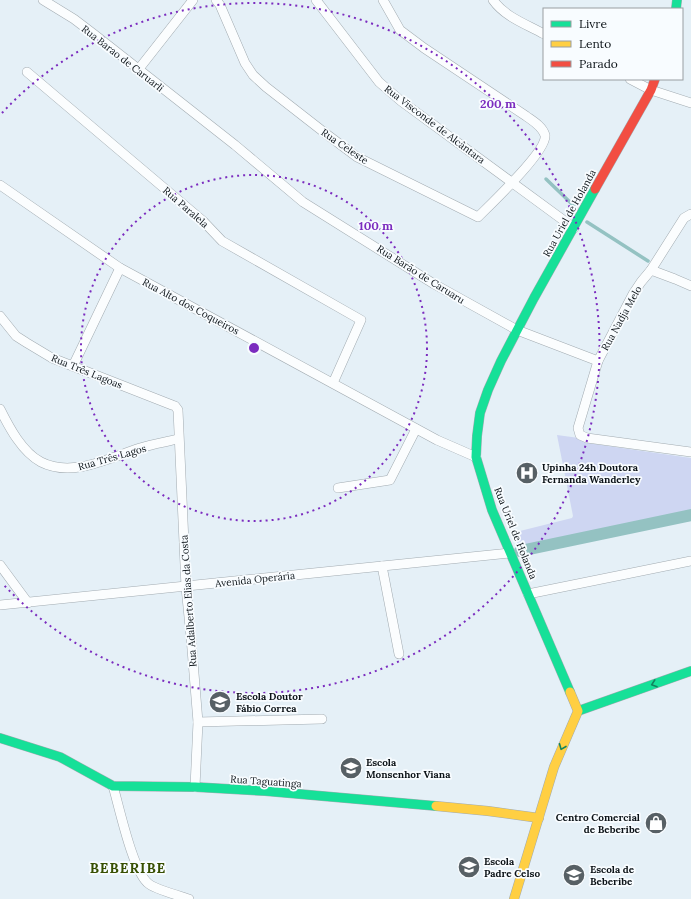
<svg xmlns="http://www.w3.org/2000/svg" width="691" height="899" viewBox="0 0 691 899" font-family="Lora,serif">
<rect width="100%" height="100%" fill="#e5f0f7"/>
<polygon fill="#ced6f2" points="557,435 579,438 583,441 587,443 691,458 691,518 521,553 512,533 572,518 573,516"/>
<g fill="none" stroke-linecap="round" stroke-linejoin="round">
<g stroke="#94c2c2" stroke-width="3.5">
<polyline points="546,179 574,206"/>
<polyline points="587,222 648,261"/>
</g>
<polyline stroke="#94c2c2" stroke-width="12" points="520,551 691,515"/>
<g stroke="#a2abb1" stroke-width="10">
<g id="street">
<polyline points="43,0 74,19 95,35 235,145 303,202 434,284 517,330 598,361"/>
<path d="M216 0 220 5 245 63 253 75 266 87 325 133 357 157 478 217C490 205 548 150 545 135 542 126 533 121 526 116L424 48 400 30 383 0"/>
<polyline points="316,0 379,82 401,101 574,228"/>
<path d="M493 0C505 17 526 24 544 34"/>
<polyline points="138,70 193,0"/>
<polyline points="27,72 203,221 222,241 361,320 333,383"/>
<polyline points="630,79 651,90 691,103"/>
<polyline points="0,185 120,268 437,440 476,457"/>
<polyline points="691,214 684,218 651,270 641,282 633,294 598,361 578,428 580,435 587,438 691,452"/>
<polyline points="651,270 675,279 691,286"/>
<polyline points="0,316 16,336 27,343 52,358 172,405 175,406 178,410 186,587 191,637 198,722 195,787"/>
<polyline points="73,366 120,268"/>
<path d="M0 409C9 427 22 452 41 462 72 478 109 458 140 448 152 444 166 442 178 439"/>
<polyline points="338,488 390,480 416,429"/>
<polyline points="0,565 28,603"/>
<polyline points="382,566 399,654"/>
<polyline points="528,594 691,561"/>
<polyline points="0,605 510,553"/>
<polyline points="198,722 322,719"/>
<path d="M113 786C119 806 133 873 149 884 155 889 180 896 189 899"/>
</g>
</g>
<g stroke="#a2abb1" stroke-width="10">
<g id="fast">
<polyline points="676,9 677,0"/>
<polyline points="570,692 492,510 476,457 477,436 480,413 488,390 501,361 534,298 595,189"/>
<polyline points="578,711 691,671"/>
<polyline points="0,738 60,757 113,786 195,787 265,791 436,806"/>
</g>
</g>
<g stroke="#a2abb1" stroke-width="10">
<g id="slow">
<polyline points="436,806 488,811 539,818"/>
<polyline points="514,899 554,767 578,711 570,692"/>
</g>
</g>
<g stroke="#a2abb1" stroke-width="10">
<polyline id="jam" points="595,189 651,90 655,79"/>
</g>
<use href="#street" stroke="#fbfdfe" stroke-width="9"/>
<use href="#fast" stroke="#16e098" stroke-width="9"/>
<use href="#slow" stroke="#ffcf43" stroke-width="9"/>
<use href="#jam" stroke="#f24e42" stroke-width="9"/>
</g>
<defs><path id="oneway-chevron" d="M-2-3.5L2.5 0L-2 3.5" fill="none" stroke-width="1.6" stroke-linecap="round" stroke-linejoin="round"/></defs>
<g stroke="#11835e">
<use href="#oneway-chevron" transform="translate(654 684) rotate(161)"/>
<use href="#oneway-chevron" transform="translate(562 747) rotate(112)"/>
</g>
<g fill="none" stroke="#7b2cbf" stroke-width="2" stroke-dasharray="2 4">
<circle cx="254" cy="348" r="173"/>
<path d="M2 113A345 345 0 1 1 2 583"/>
</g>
<defs>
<g id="hospital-disc" transform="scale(1.15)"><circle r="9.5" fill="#576065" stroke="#f8fcff"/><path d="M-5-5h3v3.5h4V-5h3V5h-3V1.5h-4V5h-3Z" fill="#fff"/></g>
<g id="school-disc" transform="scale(1.15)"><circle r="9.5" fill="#576065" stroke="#f8fcff"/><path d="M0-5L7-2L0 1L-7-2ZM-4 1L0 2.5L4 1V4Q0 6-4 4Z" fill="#fff"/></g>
<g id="shop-disc" transform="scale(1.15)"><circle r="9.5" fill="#576065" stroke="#f8fcff"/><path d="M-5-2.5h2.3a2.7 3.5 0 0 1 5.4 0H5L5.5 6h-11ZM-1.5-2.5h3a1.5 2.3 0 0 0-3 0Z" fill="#fff"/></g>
</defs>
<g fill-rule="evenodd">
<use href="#hospital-disc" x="527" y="473"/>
<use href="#school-disc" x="220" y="702"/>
<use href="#school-disc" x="351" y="768"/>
<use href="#shop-disc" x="656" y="823"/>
<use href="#school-disc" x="469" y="867"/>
<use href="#school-disc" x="574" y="875"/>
</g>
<g text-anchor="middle" stroke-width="3.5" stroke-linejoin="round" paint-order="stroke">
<g font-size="10" fill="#0b1217" stroke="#f8fcff">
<text transform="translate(123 58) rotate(38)" y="4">Rua Barao de Caruarli</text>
<text transform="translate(435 124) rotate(37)" y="4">Rua Visconde de Alcântara</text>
<text transform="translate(345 146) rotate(34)" y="4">Rua Celeste</text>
<text transform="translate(186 207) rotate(41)" y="4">Rua Paralela</text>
<text transform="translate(569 213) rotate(-61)" y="4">Rua Uriel de Holanda</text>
<text transform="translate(421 274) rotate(32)" y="4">Rua Barão de Caruaru</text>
<text transform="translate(191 306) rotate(28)" y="4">Rua Alto dos Coqueiros</text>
<text transform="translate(621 318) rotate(-61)" y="4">Rua Nadja Melo</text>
<text transform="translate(87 371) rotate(22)" y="4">Rua Três Lagoas</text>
<text transform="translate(112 457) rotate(-16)" y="4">Rua Três Lagos</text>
<text transform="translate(516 533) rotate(68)" y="4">Rua Uriel de Holanda</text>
<text transform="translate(255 579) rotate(-6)" y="4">Avenida Operária</text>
<text transform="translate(188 601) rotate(-94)" y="4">Rua Adalberto Elias da Costa</text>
<text transform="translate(266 781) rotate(4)" y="4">Rua Taguatinga</text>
</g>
<g font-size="10" font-weight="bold" fill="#0b1217" stroke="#f8fcff" text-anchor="start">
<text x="542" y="471">Upinha 24h Doutora<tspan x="542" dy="12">Fernanda Wanderley</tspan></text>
<text x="236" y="700">Escola Doutor<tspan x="236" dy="12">Fábio Correa</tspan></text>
<text x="366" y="766">Escola<tspan x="366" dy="12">Monsenhor Viana</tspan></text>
<text x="640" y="821" text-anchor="end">Centro Comercial<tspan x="640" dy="12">de Beberibe</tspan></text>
<text x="484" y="865">Escola<tspan x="484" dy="12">Padre Celso</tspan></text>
<text x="590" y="873">Escola de<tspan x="590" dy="12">Beberibe</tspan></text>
</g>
<g font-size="14" font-weight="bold" letter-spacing="1" fill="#374f02" stroke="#f8fcff">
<text x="128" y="873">BEBERIBE</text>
</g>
</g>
<circle cx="254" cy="348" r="6" fill="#7b2cbf" stroke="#f8fcff" stroke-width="2"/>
<g font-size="12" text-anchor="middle" font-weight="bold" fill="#7b2cbf" stroke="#f8fcff" stroke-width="3.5" stroke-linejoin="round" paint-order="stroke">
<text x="498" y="108">200 m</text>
<text x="376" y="230">100 m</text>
</g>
<rect x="543" y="8" width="140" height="72" fill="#f8fcff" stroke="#999ea2"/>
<rect x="551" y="21" width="20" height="6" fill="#16e098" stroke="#999ea2"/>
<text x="579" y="28" font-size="12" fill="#0b1217">Livre</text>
<rect x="551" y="41" width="20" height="6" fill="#ffcf43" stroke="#999ea2"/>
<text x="579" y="48" font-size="12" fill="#0b1217">Lento</text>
<rect x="551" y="61" width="20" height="6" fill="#f24e42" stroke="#999ea2"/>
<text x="579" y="68" font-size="12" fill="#0b1217">Parado</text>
</svg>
